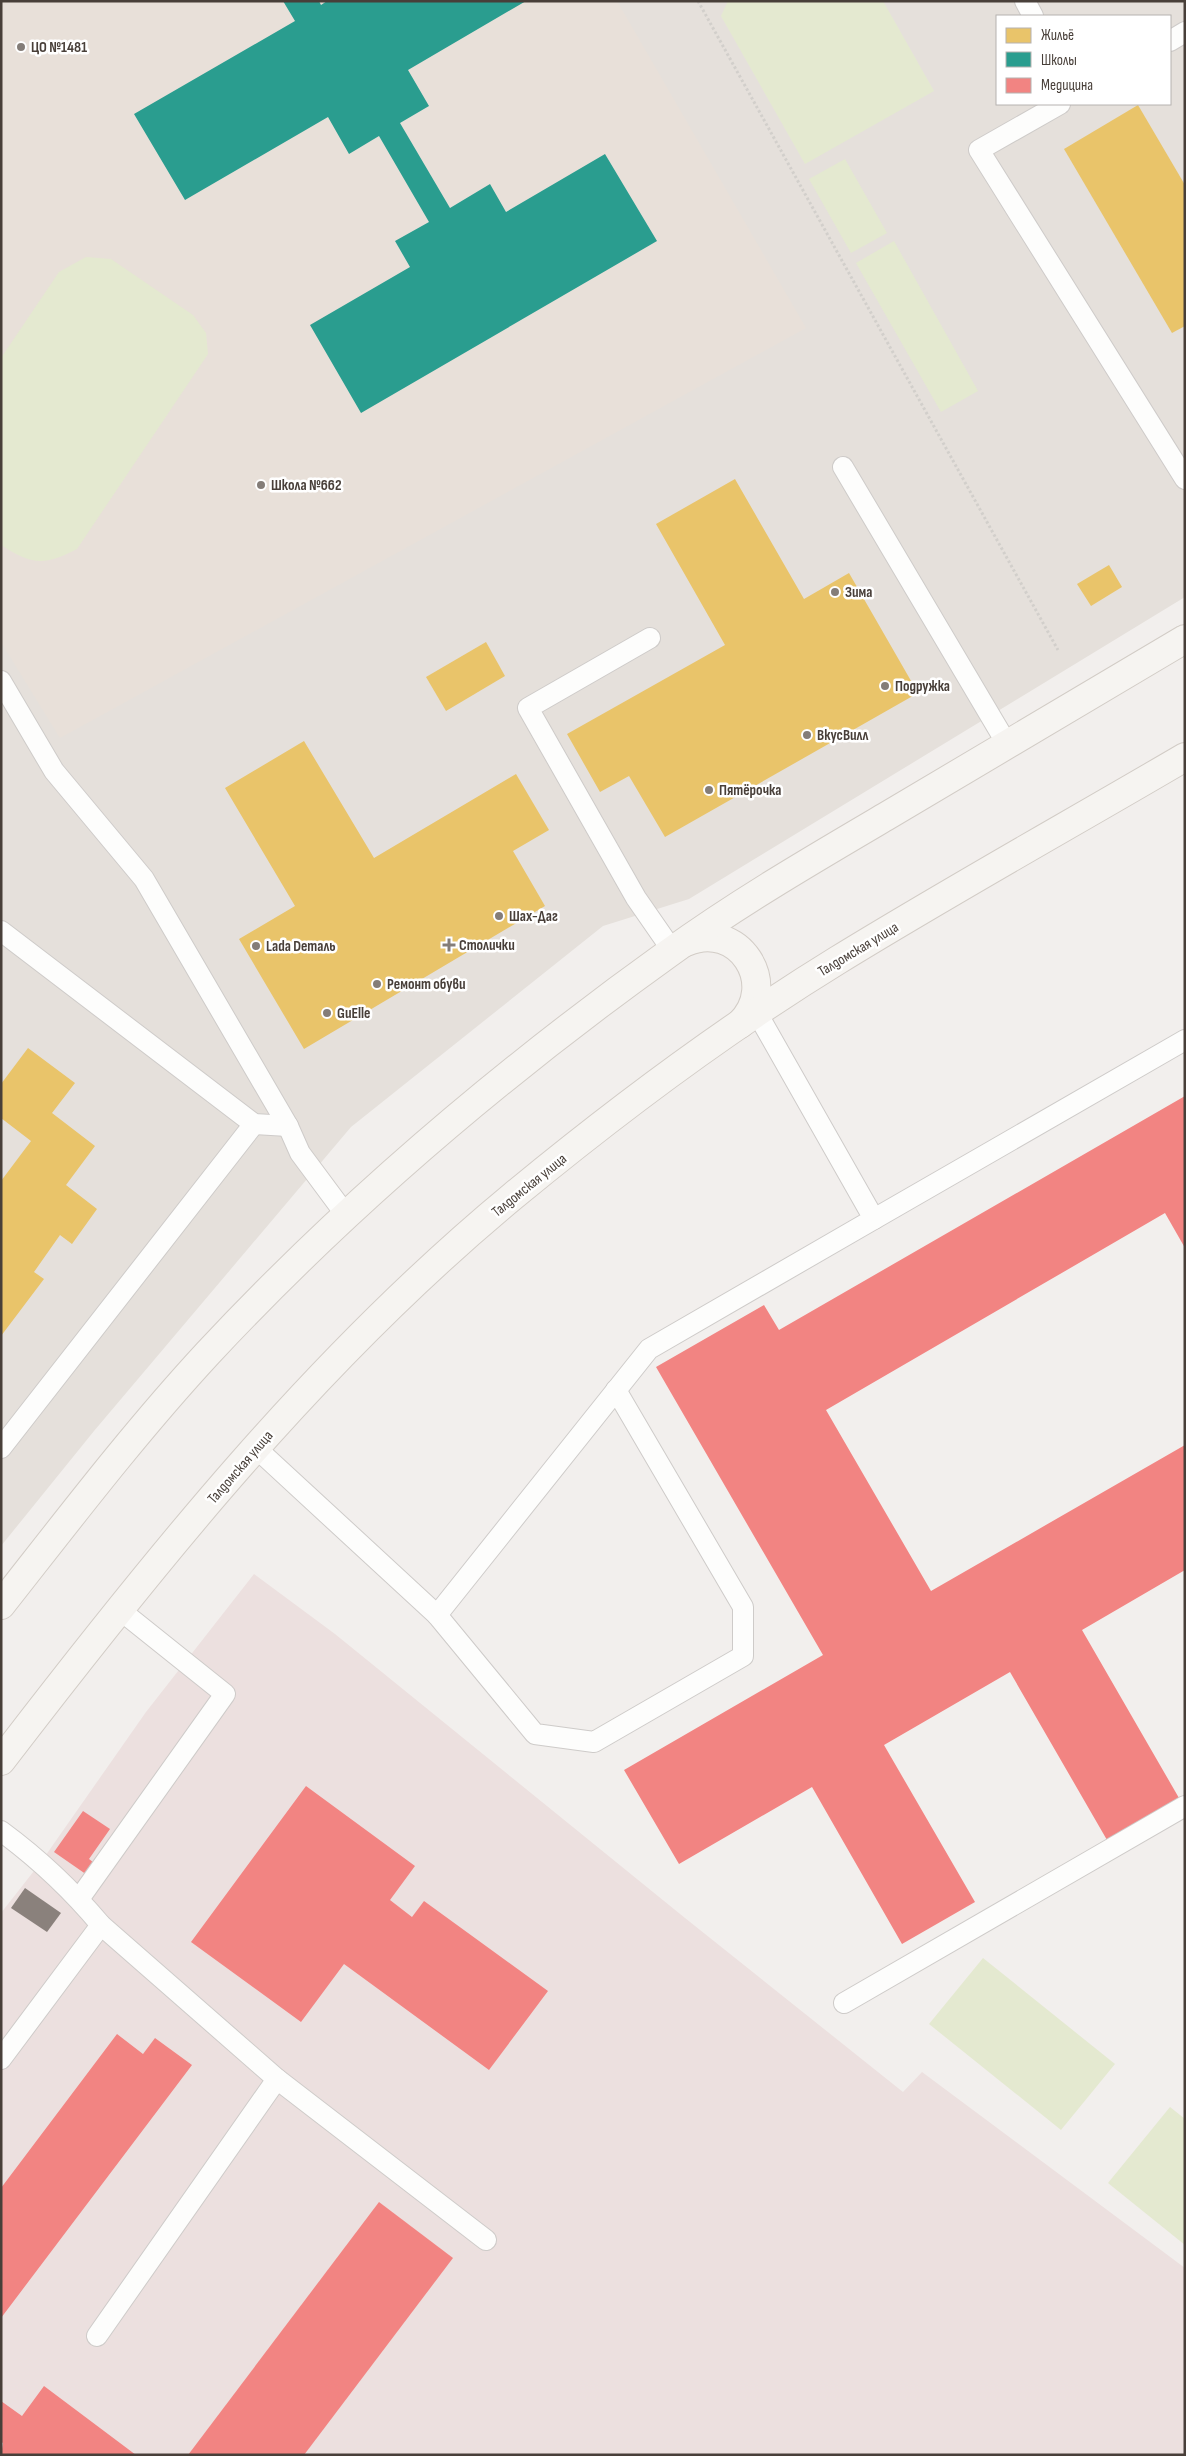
<svg xmlns="http://www.w3.org/2000/svg" width="1186" height="2456" viewBox="0 0 1186 2456" font-family="'Sofia Sans Condensed',sans-serif">
<rect width="100%" height="100%" fill="#f2efed"/>
<path fill="#e5e0db" fill-rule="evenodd" d="M1 1H1185V597L689 899 603 926 351 1127 94 1431 1 1546ZM997 16H1170V104H997Z"/>
<polygon fill="#e8e0d9" points="1,1 617,1 806,328 60,738 1,642"/>
<polygon fill="#ece0df" points="254,1574 335,1634 685,1918 903,2092 922,2072 1185,2268 1185,2455 1,2455 1,1913 41,1862 146,1712"/>
<g fill="#e4e9d0">
<polygon points="728,1 883,1 934,91 805,164 721,16"/>
<polygon points="845,159 887,233 851,253 809,179"/>
<polygon points="894,241 978,391 941,412 856,263"/>
<path d="M86 257 111 259 193 315 206 333 208 354 77 549C44 566 32 565 1 545V358L59 272Z"/>
<polygon points="983,1958 1115,2064 1061,2130 929,2024"/>
<polygon points="1170,2107 1185,2119 1185,2245 1108,2183"/>
</g>
<g fill="#e9c46a">
<polygon points="1138,105 1185,185 1185,326 1172,333 1064,149"/>
<polygon points="735,479 804,599 849,573 918,693 665,837 629,776 600,792 567,734 725,645 656,524"/>
<polygon points="1109,565 1122,587 1091,606 1077,584"/>
<polygon points="486,642 505,676 446,711 426,677"/>
<polygon points="304,741 374,858 516,774 549,830 513,851 545,906 304,1049 239,939 295,906 225,788"/>
<polygon points="28,1048 75,1083 52,1113 95,1146 66,1185 97,1209 72,1244 60,1235 34,1272 44,1279 1,1336 1,1181 31,1141 1,1118 1,1084"/>
</g>
<polygon fill="#2a9d8f" points="283,1 319,1 321,5 327,1 526,1 408,70 429,106 400,123 450,208 490,184 506,212 605,154 657,241 361,413 310,325 410,267 395,241 429,222 379,136 349,154 328,117 185,200 134,114 295,21"/>
<g fill="#f28482">
<polygon points="1185,1096 1185,1248 1165,1213 826,1410 931,1591 1185,1445 1185,1570 1082,1630 1179,1798 1107,1840 1010,1672 884,1745 975,1902 902,1944 812,1787 679,1864 624,1770 823,1655 656,1367 764,1305 779,1330"/>
<polygon points="306,1786 415,1866 390,1900 412,1917 424,1901 548,1991 489,2070 344,1964 301,2022 191,1942"/>
<polygon points="83,1811 110,1829 89,1859 98,1866 90,1877 54,1852"/>
<polygon points="117,2034 143,2054 155,2038 192,2065 1,2318 1,2188"/>
<polygon points="379,2202 453,2258 304,2455 188,2455"/>
<polygon points="44,2386 136,2455 1,2455 3,2443 1,2442 1,2401 22,2416"/>
</g>
<polygon fill="#8a817c" points="25,1888 61,1913 47,1932 11,1908"/>
<g fill="none" stroke-linecap="round" stroke-linejoin="round">
<g stroke="#cecbc9" stroke-width="22">
<g id="lane">
<polyline points="1025,1 1033,16"/>
<polyline points="1170,41 1185,32"/>
<polyline points="1060,104 979,150 1185,479"/>
<polyline points="843,467 1007,744"/>
<polyline points="650,638 528,708 636,898 672,950"/>
<polyline points="1,681 54,771 144,879 288,1126 300,1153 346,1215"/>
<polyline points="1,931 254,1124 288,1126"/>
<polyline points="874,1219 1185,1040"/>
<polyline points="1,1448 254,1124"/>
<polyline points="256,1448 437,1615 649,1349 874,1219 757,1013"/>
<polyline points="437,1615 535,1734 594,1742 743,1656 743,1607 616,1390"/>
<path d="M1 1831C39 1859 71 1889 101 1925L277 2079 486 2240"/>
<polyline points="79,1899 225,1694 120,1610"/>
<polyline points="844,2003 1185,1806"/>
<polyline points="1,2059 101,1925"/>
<polyline points="97,2336 277,2079"/>
</g>
</g>
<g stroke="#d2ccc6" stroke-width="30">
<g id="secondary">
<path d="M686 942C738 919 781 984 740 1024"/>
<path d="M1 1605C68 1520 134 1433 208 1353 347 1204 503 1072 669 953 738 903 812 860 885 817 985 757 1085 698 1185 639"/>
<path d="M1 1761C155 1560 317 1358 513 1196 616 1111 724 1030 838 960 952 890 1069 825 1185 757"/>
</g>
</g>
<polyline stroke="#d2cfcb" stroke-width="3" stroke-dasharray="2.5 2.5" stroke-linecap="butt" points="698,1 1058,650"/>
<use href="#lane" stroke="#fdfdfc" stroke-width="20"/>
<use href="#secondary" stroke="#f6f4f1" stroke-width="28"/>
</g>
<g fill="#847d78" stroke="#fff" stroke-width="2">
<circle cx="21" cy="47" r="5"/>
<circle cx="261" cy="485" r="5"/>
<circle cx="835" cy="592" r="5"/>
<circle cx="885" cy="686" r="5"/>
<circle cx="807" cy="735" r="5"/>
<circle cx="709" cy="790" r="5"/>
<circle cx="499" cy="916" r="5"/>
<path d="M446.5 937.5h5v5h5v5h-5v5h-5v-5h-5v-5h5z"/>
<circle cx="256" cy="946" r="5"/>
<circle cx="377" cy="984" r="5"/>
<circle cx="327" cy="1013" r="5"/>
</g>
<g text-anchor="middle" stroke-width="5" stroke-linejoin="round" paint-order="stroke">
<g font-size="15" font-weight="bold" fill="#483f39" stroke="#fff" text-anchor="start">
<text x="31" y="52">ЦО №1481</text>
<text x="271" y="490">Школа №662</text>
<text x="845" y="597">Зима</text>
<text x="895" y="691">Подружка</text>
<text x="817" y="740">ВкусВилл</text>
<text x="719" y="795">Пятёрочка</text>
<text x="509" y="921">Шах-Даг</text>
<text x="459" y="950">Столички</text>
<text x="266" y="951">Lada Dеталь</text>
<text x="387" y="989">Ремонт обуви</text>
<text x="337" y="1018">GuElle</text>
</g>
<g font-size="15" fill="#483f39" stroke="#fff">
<text transform="translate(858 949) rotate(-31)" y="5">Талдомская улица</text>
<text transform="translate(529 1185) rotate(-39)" y="5">Талдомская улица</text>
<text transform="translate(240 1467) rotate(-49)" y="5">Талдомская улица</text>
</g>
</g>
<rect width="1186" height="2456" fill="none" stroke="#483f39" stroke-width="5"/>
<rect x="996" y="15" width="175" height="90" fill="#ffffff" stroke="#b6b2b0"/>
<rect x="1006" y="28" width="25" height="15" fill="#e9c46a" stroke="#b6b2b0"/>
<text x="1041" y="40" font-size="15" fill="#483f39">Жильё</text>
<rect x="1006" y="52" width="25" height="15" fill="#2a9d8f" stroke="#b6b2b0"/>
<text x="1041" y="65" font-size="15" fill="#483f39">Школы</text>
<rect x="1006" y="78" width="25" height="15" fill="#f28482" stroke="#b6b2b0"/>
<text x="1041" y="90" font-size="15" fill="#483f39">Медицина</text>
</svg>
